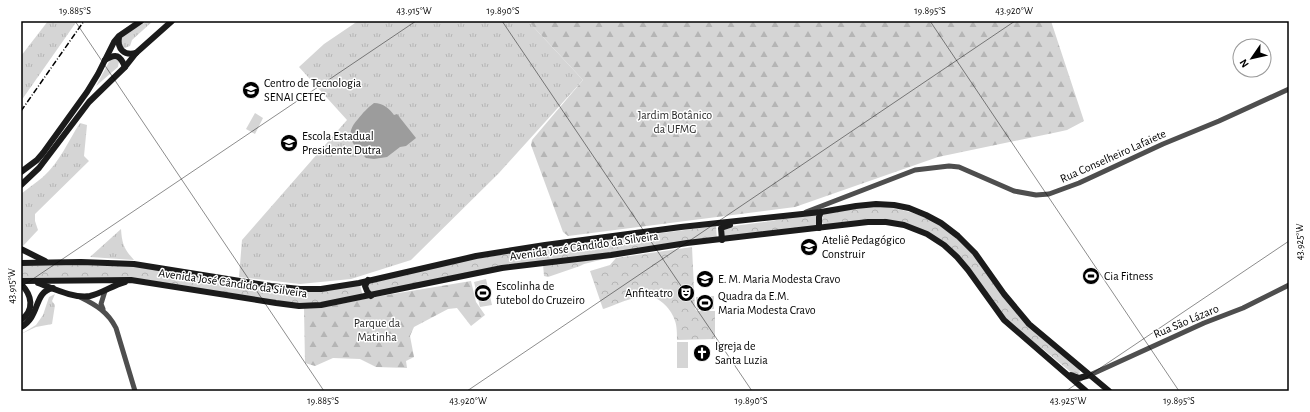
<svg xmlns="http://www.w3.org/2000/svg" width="1310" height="412" viewBox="0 0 1310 412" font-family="'Alegreya Sans',sans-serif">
<defs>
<pattern id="grass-tufts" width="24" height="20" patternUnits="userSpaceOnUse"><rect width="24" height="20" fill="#d5d5d5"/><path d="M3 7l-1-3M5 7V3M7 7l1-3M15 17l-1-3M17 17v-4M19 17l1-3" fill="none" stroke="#b5b5b5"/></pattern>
<pattern id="forest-firs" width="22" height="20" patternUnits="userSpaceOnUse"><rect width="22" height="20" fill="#d5d5d5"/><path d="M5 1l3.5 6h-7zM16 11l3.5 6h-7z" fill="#b5b5b5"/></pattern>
<pattern id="park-crowns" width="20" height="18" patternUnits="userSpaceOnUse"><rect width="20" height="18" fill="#d5d5d5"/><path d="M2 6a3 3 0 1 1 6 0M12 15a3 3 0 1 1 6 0" fill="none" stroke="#b5b5b5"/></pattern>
</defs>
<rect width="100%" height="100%" fill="#fff"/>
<g fill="url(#grass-tufts)">
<polygon points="48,21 77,21 21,101 21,56"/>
<polygon points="147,21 153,21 132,40 130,46 125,48 122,47 119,40 123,36"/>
<polygon points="358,21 528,21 583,80 499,173 411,260 351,279 300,284 239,277 242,240 347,120 299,67 324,44"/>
<polygon points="113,59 117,59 119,61 118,67 96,86 110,60"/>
<path d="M80 123 87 125 84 156 89 161 35 214V221L38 230 23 246 21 244V194C28 188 36 183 43 177 60 162 68 141 80 123Z"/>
<path d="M121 229C122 244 124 249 134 260L90 257Z"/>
<polygon points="55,294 52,301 55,305 52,324 36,327 21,334 36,325 43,315 49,297"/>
</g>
<g fill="url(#forest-firs)">
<polygon points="528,21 1051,21 1084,121 1067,130 1058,132 938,157 795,207 568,236 563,232 531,145 532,140 583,80"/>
<polygon points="471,281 476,302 485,315 471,326 457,308 448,309 414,327 410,336 414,357 406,361 407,368 376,367 360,359 333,358 315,366 305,363 304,308 325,307 375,297"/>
</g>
<g fill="url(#park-crowns)">
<path d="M876 206C909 208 946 222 968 248 986 270 999 296 1019 316 1036 336 1059 351 1079 368L1080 373 1078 375 1073 374 1043 349 1033 343 1007 322 943 242 884 219H873L825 225 822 223V219L824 213Z"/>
<polygon points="817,215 817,227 724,237 724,228 726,227 772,221 793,216"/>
<polygon points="716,226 717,239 510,265 371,294 367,284 468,260 538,249"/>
<path d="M692 247 695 309 697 311H715V339L677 340C677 334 677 326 675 321 672 310 660 297 648 296 636 295 615 305 603 309L590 271 610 265 616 258Z"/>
<polygon points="608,258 584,264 580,266 548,277 544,276 543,264"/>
<polygon points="87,265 135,266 171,273 294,290 360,285 362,293 361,296 326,303 300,304 204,290 148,280 117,277 21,278 21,266"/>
</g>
<g fill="#d5d5d5">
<polygon points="255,113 263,118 255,134 246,129"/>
<polygon points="486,279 492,305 480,307 474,282"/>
<polygon points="714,296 714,309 697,310 696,297"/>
<rect x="677" y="342" width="11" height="26"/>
</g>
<path fill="#9c9c9c" d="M374 103C383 103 389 108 394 115L397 114 416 138 406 146 400 147 387 157 374 159 366 158C353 145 343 135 358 119 363 113 367 108 374 103Z"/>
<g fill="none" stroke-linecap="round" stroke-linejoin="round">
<g stroke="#4e4e4e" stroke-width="5">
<polyline points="806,212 915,170 949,166 959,167 1014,191 1036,195 1049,194 1079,183 1163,144 1219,121 1289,89"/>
<path d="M80 297C96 305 108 312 116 328L135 391"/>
<polyline points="103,309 101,304 105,291"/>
<polyline points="1090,375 1204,323 1243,308 1289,285"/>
</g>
<g stroke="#1b1b1b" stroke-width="6">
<path d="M119 37C117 49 124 56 136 53"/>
<path d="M105 60C116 53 120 55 125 67"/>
<polyline points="21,172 37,160 43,153 87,92 98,74 114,42 119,36 141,21"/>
<polyline points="21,185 39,168 89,102 125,67 136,53 172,21"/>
<polyline points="819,228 819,217 821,212"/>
<polyline points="722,240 721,228 730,225"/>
<polyline points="21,249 45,261"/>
<polyline points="21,263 81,262 134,264 271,286 300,289 321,289 359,283 476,256 545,245 681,227 821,212 856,206 876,204 894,205 909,208 926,215 941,223 958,236 975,253 1004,294 1029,324 1109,391"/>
<polyline points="368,280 365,286 367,291 371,296"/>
<polyline points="21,281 131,280 276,303 299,306 321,305 502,268 611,255 687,243 868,222 886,222 904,225 927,234 944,245 957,257 968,270 1004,320 1086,391"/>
<path d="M38 283C52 288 75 299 90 296 103 293 113 285 125 282"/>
<path d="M21 284C32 295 35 310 21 320"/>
<path d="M21 327C41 316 33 292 53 288"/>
<polyline points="1071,375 1079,378 1090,375"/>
</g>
<polyline stroke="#000" stroke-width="1.5" stroke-dasharray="6 2 1 2" stroke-linecap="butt" points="21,111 84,21"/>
</g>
<path fill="none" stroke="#000" stroke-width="1" stroke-opacity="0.45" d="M75 21 324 391M502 21 752 391M930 21 1179 391M21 287 416 21M467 391 1015 21M1066 391 1289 241"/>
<defs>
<g id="school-disc" transform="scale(0.9)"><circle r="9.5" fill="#000" stroke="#fff"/><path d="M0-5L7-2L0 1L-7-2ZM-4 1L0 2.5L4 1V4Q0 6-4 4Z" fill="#fff"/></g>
<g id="stadium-disc" transform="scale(0.9)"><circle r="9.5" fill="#000" stroke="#fff"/><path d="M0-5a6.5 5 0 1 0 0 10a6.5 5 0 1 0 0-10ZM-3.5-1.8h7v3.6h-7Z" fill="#fff"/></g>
<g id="theatre-disc" transform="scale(0.9)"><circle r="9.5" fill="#000" stroke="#fff"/><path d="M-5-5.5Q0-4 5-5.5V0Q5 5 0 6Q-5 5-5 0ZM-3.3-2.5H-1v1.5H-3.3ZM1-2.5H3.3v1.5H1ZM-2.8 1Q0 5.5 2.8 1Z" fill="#fff"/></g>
<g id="church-disc" transform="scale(0.9)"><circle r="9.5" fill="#000" stroke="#fff"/><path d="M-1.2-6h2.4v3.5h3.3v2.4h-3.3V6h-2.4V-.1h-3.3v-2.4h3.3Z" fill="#fff"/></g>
</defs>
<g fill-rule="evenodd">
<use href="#school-disc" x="251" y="90"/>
<use href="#school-disc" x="289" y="143"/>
<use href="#school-disc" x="809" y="247"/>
<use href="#stadium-disc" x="1091" y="276"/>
<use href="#school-disc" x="705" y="279"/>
<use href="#stadium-disc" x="483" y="293"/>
<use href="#theatre-disc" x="686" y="293"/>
<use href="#stadium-disc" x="705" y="303"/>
<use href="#church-disc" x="702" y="353"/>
</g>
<g text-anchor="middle" stroke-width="3" stroke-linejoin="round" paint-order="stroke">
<g font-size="12" fill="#000" stroke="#fff" text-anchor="start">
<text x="264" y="87">Centro de Tecnologia<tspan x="264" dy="14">SENAI CETEC</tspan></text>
<text x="302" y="140">Escola Estadual<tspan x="302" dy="14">Presidente Dutra</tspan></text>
<text x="822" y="244">Ateliê Pedagógico<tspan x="822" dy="14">Construir</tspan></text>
<text x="1104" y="280">Cia Fitness</text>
<text x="718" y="283">E. M. Maria Modesta Cravo</text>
<text x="496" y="290">Escolinha de<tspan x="496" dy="14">futebol do Cruzeiro</tspan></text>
<text x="673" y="297" text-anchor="end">Anfiteatro</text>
<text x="718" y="300">Quadra da E.M.<tspan x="718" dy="14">Maria Modesta Cravo</tspan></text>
<text x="715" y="350">Igreja de<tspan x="715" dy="14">Santa Luzia</tspan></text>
</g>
<g font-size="12" fill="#2c2c2c" stroke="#fff">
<text x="675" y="119">Jardim Botânico<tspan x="675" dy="14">da UFMG</tspan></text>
<text x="377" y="327">Parque da<tspan x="377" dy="14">Matinha</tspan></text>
</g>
<g font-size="12" fill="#000" stroke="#fff">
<text transform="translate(1113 156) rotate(-24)" y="4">Rua Conselheiro Lafaiete</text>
<text transform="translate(584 246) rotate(-8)" y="4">Avenida José Cândido da Silveira</text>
<text transform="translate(233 283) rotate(8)" y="4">Avenida José Cândido da Silveira</text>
<text transform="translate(1186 321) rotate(-23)" y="4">Rua São Lázaro</text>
</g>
</g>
<rect width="1310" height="412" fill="none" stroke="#ffffff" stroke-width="44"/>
<g transform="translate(1252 58) rotate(236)"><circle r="19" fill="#ffffff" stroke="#999999"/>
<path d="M0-3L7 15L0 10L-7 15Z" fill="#000000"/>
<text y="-6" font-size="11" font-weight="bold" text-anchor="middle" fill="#000000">N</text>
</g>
<rect x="22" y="22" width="1266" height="368" fill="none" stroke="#000" stroke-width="1.5"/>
<g font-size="10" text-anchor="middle" fill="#000">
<text x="75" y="14">19.885°S</text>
<text x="414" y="14">43.915°W</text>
<text x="503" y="14">19.890°S</text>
<text x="930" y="14">19.895°S</text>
<text x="1014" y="14">43.920°W</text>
<text transform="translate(1299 242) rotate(-90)" y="4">43.925°W</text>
<text transform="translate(11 286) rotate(-90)" y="4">43.915°W</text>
<text x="323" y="404">19.885°S</text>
<text x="468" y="404">43.920°W</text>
<text x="751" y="404">19.890°S</text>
<text x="1068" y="404">43.925°W</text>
<text x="1179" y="404">19.895°S</text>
</g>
</svg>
